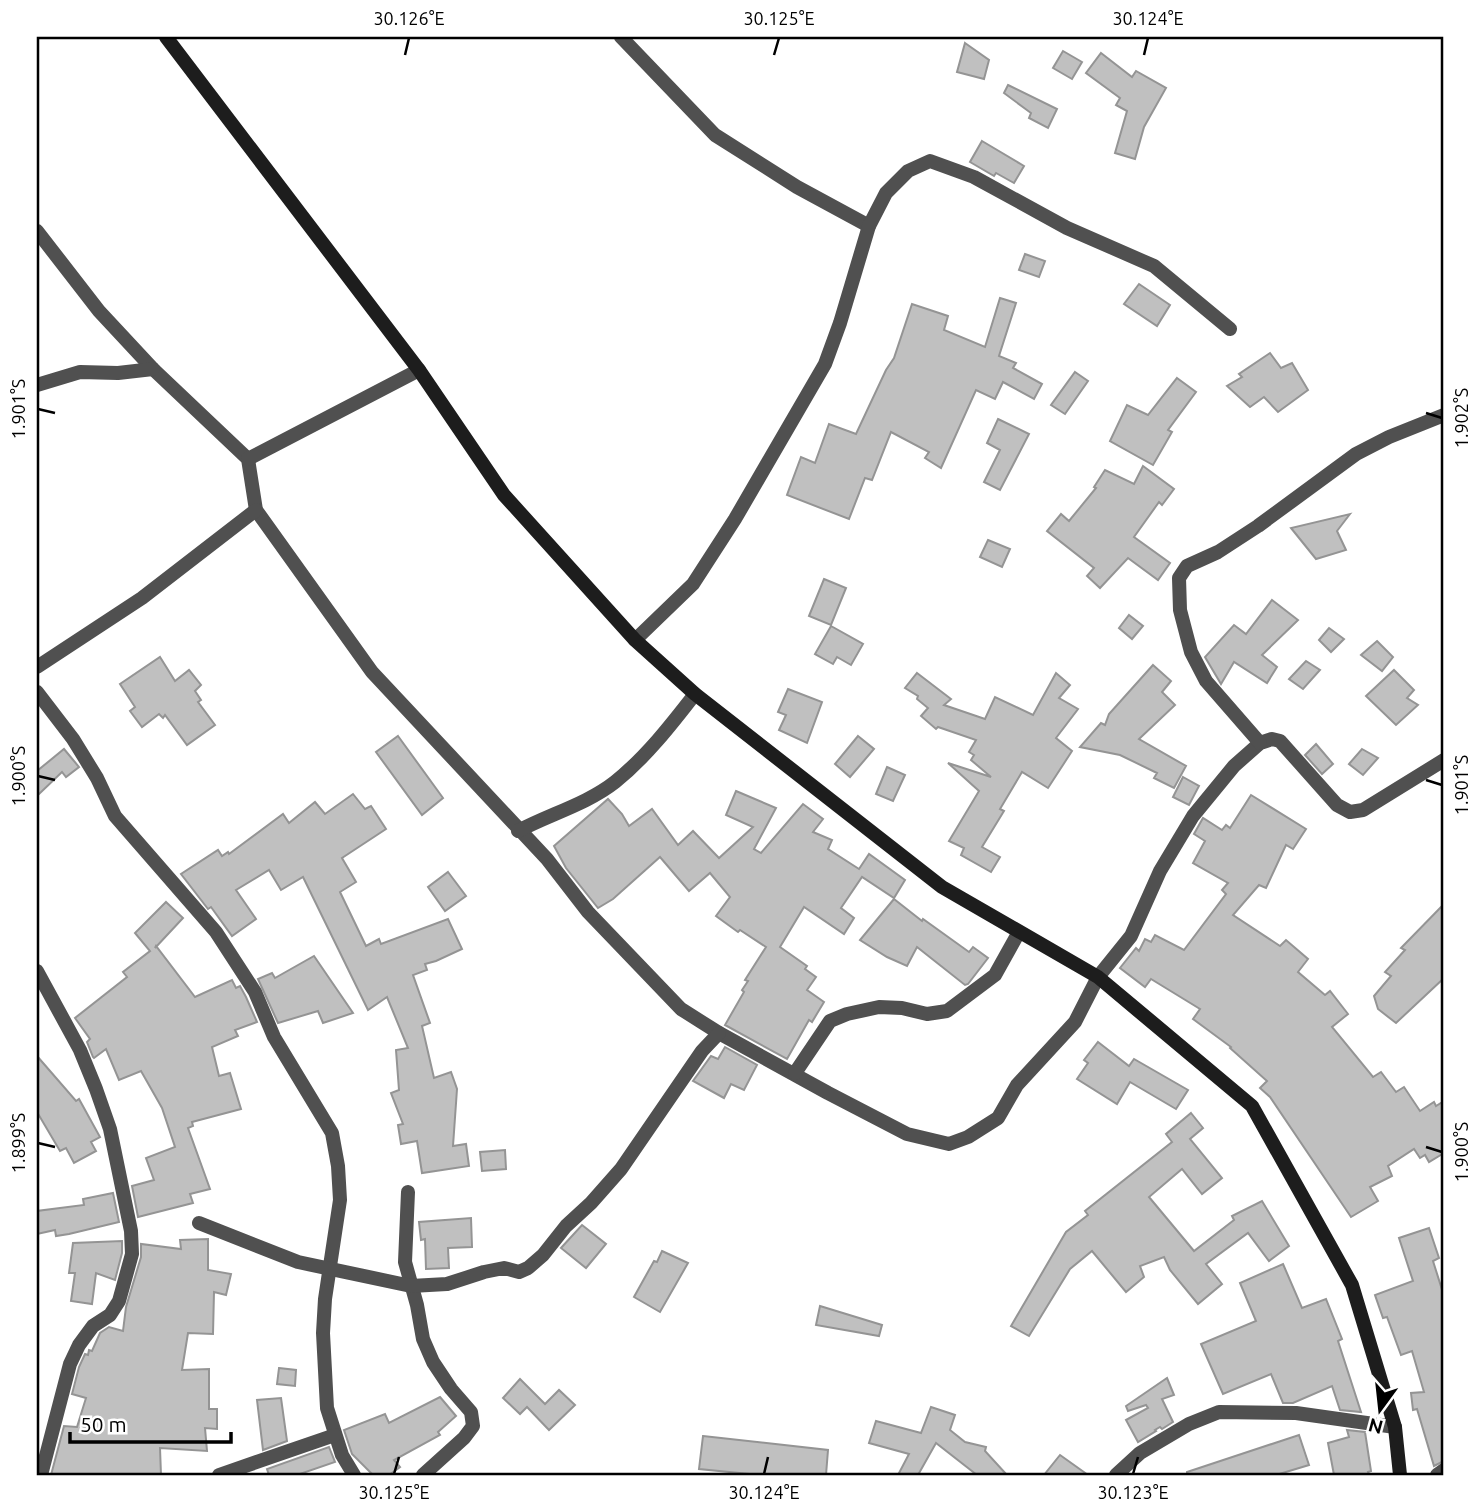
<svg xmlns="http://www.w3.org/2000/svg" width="1481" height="1512" viewBox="0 0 1481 1512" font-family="Ubuntu,sans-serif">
<rect width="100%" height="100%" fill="#fff"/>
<g fill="#c0c0c0" stroke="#949494" stroke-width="2">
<polygon points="965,43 989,60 984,79 957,72"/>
<polygon points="1063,51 1082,62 1072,79 1053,68"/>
<polygon points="1101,53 1132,77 1136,71 1166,88 1144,127 1135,159 1115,153 1127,111 1116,105 1120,98 1086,73"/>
<polygon points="1008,85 1057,109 1048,128 1029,118 1031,113 1004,93"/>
<polygon points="982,141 1024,166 1014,183 996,173 994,176 970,162"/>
<polygon points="1025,254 1045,261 1039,277 1019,270"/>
<polygon points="1139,284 1170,305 1157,326 1124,304"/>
<polygon points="1000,298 1016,303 999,356 1016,363 1013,368 1042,384 1034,399 1003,382 995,399 976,390 941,468 925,458 929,452 891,432 872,480 865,478 849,519 787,495 801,457 815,463 829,424 856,434 886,370 894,358 912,304 948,316 944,330 985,347"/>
<polygon points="1270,353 1281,368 1292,363 1308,390 1278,412 1264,397 1250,407 1227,386 1242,377 1239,374"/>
<polygon points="1075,372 1088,381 1065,414 1051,405"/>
<polygon points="1177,378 1196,392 1168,430 1172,432 1153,465 1110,441 1127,405 1148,415"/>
<polygon points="998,419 1029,434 1000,490 984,482 1000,450 987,443"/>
<polygon points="1143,466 1174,489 1162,505 1159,502 1134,537 1170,563 1158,580 1128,558 1100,588 1087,576 1094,568 1047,531 1061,514 1069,521 1096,488 1094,487 1105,470 1134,484"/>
<polygon points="1350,514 1337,531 1346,550 1316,559 1291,528"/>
<polygon points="988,540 1010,549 1002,567 980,557"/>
<polygon points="824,579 846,588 831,625 809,616"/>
<polygon points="1272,600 1298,620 1262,655 1277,667 1267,683 1234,662 1221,684 1205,657 1234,625 1246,634"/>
<polygon points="1129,615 1143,626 1132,639 1119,628"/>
<polygon points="831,626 863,644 851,665 837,657 833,664 815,654"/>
<polygon points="1329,628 1344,639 1331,652 1319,640"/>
<polygon points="1377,641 1393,657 1382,671 1361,655"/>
<polygon points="160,657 175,681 189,670 201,685 195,691 201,700 198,702 215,725 187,745 165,715 163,718 159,714 142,727 130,711 135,707 120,684"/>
<polygon points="1306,661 1320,670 1303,689 1289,679"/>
<polygon points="1153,665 1171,681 1162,692 1175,705 1139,739 1186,766 1174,788 1154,778 1157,773 1120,755 1080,747 1101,723 1105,725 1109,714"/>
<polygon points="1394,670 1414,690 1407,698 1418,705 1396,725 1366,696"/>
<polygon points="917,673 951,699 944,705 985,719 995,697 1033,715 1056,673 1070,685 1059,698 1078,709 1056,738 1072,751 1048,788 1022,772 1000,809 1004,811 982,847 1000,857 991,872 961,855 964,848 949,841 979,791 948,763 991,777 971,760 974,755 969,752 976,740 938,727 936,729 921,716 928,708 917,699 918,696 905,688"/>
<polygon points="788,689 822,702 807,743 779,730 786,715 778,712"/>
<polygon points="398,736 443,798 422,815 376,752"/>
<polygon points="858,736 874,749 850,777 835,764"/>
<polygon points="1316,744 1333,764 1322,774 1305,755"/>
<polygon points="64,749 79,767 66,777 62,772 37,796 37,771"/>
<polygon points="1362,749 1378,758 1363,775 1349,764"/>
<polygon points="887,767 905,775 893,801 876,794"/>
<polygon points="1183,777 1199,786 1189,805 1173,797"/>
<polygon points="736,791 776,808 754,849 761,853 803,804 823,819 813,832 832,840 828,849 859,869 869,854 905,880 894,898 862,877 841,908 854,918 844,934 804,907 780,947 807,966 805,969 816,977 807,990 824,1002 812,1022 809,1020 787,1059 725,1025 744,992 742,990 748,981 745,980 766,947 740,930 738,932 716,916 730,897 710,873 689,891 660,857 613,899 598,908 566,868 554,846 608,799 622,814 629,826 652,809 678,845 693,831 719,858 753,827 726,815"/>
<polygon points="353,794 365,809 371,806 386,829 342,858 356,882 340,892 366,946 379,939 381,944 448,919 462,949 436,961 425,964 427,970 413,975 430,1023 422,1026 434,1078 451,1072 457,1089 453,1146 466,1144 469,1166 422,1173 417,1141 401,1144 398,1125 403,1124 391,1093 399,1090 396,1050 408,1048 387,997 368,1010 303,877 281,890 269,870 236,890 256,919 232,936 211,907 208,909 181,874 218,850 222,856 228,852 229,854 283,814 289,823 315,802 325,814"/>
<polygon points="1251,795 1306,829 1293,849 1286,845 1266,888 1259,885 1233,915 1280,946 1286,940 1308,959 1298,972 1325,995 1330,991 1348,1014 1332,1027 1373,1077 1381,1072 1396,1092 1404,1087 1420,1111 1434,1102 1436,1106 1444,1101 1444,1153 1429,1162 1425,1155 1420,1158 1414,1149 1388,1166 1392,1176 1370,1187 1378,1201 1351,1217 1270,1097 1260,1088 1267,1081 1230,1048 1231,1047 1193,1019 1200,1009 1151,979 1145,987 1120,968 1136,948 1139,951 1145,939 1151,942 1155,935 1184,950 1226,894 1222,890 1228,883 1193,863 1205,841 1194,834 1203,818 1222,830 1226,825 1230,828"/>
<polygon points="448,872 466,896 445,911 428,887"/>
<polygon points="894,899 922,921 923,919 969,952 973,947 988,958 968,984 965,985 917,947 907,966 887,957 860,940"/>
<polygon points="166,902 183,918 155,948 156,946 195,997 232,980 236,988 240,986 246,997 257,1022 235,1030 238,1036 212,1047 219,1076 230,1073 241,1109 192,1122 193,1126 188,1128 210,1189 190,1194 193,1203 138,1217 132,1186 154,1180 146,1158 175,1147 162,1108 141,1071 119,1080 106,1049 94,1058 93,1057 87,1042 90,1039 75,1018 127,977 123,972 150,951 135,933"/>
<polygon points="1444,904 1444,978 1396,1023 1378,1009 1374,996 1391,976 1385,972 1405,950 1401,948"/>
<polygon points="314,956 353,1013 323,1023 318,1011 278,1023 258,979 272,973 275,978"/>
<polygon points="1098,1042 1129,1066 1134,1059 1188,1090 1176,1109 1130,1082 1117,1104 1077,1079 1088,1063 1084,1060"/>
<polygon points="725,1047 757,1065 744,1090 731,1084 724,1098 693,1081 711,1056 718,1059"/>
<polygon points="37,1056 76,1101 79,1099 100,1137 91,1142 96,1151 74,1163 66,1148 60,1151 37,1112"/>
<polygon points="1191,1113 1203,1128 1190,1139 1222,1178 1202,1194 1182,1169 1149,1197 1194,1251 1234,1220 1232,1216 1262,1201 1289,1246 1269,1261 1248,1233 1206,1264 1222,1284 1198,1304 1170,1270 1164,1257 1140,1266 1144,1277 1126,1292 1092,1251 1070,1269 1029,1336 1011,1326 1066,1232 1088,1215 1085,1211 1172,1142 1166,1134"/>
<polygon points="505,1150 506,1169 482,1171 480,1152"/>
<polygon points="113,1193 119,1222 69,1234 56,1236 55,1230 37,1234 37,1211 84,1205 83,1199"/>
<polygon points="471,1218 472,1247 448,1248 449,1268 426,1269 425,1239 421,1240 419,1222"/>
<polygon points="582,1225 606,1244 586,1268 561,1248"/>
<polygon points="1429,1228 1439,1258 1433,1261 1444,1296 1444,1381 1442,1381 1444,1461 1434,1466 1417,1409 1413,1410 1411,1393 1424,1392 1412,1351 1401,1355 1387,1317 1383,1318 1375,1295 1413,1281 1399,1238"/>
<polygon points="208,1239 208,1270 231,1274 226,1295 214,1292 213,1334 188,1333 182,1370 209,1369 209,1409 217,1409 217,1429 205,1428 207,1451 160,1448 161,1475 51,1475 64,1426 77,1427 86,1398 72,1394 79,1367 85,1354 88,1355 89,1350 92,1351 100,1333 109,1327 123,1331 126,1307 141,1257 141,1244 181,1249 180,1240"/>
<polygon points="122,1241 122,1253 115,1280 96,1273 92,1304 71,1301 75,1273 69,1273 73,1243"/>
<polygon points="662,1251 688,1263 660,1312 634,1297 654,1261 657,1262"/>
<polygon points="1283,1264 1302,1308 1326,1299 1342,1339 1338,1341 1361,1412 1340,1410 1332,1386 1293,1403 1283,1403 1271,1374 1223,1394 1201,1344 1256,1321 1240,1283"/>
<polygon points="820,1306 882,1325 879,1336 816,1325"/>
<polygon points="279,1368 296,1370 295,1386 277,1384"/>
<polygon points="1167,1378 1174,1395 1162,1399 1173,1422 1162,1429 1160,1427 1155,1430 1156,1431 1138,1442 1126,1420 1148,1408 1146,1405 1128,1411 1126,1406"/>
<polygon points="520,1379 545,1404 559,1390 575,1405 549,1430 527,1407 520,1414 503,1398"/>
<polygon points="440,1397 456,1416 438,1432 440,1435 394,1460 400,1467 389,1475 373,1475 352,1454 344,1430 385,1414 389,1423"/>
<polygon points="281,1398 287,1441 263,1450 257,1400"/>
<polygon points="931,1407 955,1415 950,1430 965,1442 986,1447 985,1451 1007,1475 977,1475 936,1443 918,1475 898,1475 909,1454 869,1443 876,1421 921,1433"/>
<polygon points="1347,1430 1365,1432 1371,1471 1368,1472 1369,1475 1334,1475 1328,1443 1349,1437"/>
<polygon points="1299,1435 1309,1465 1276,1475 1187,1475 1187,1472"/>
<polygon points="703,1436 828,1450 826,1475 760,1475 699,1469"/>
<polygon points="329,1447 335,1462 297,1475 269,1475 267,1469"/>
<polygon points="1060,1455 1088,1475 1044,1475"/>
</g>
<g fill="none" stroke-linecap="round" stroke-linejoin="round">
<g stroke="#505050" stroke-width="14">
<polyline points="621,37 715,135 797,187 869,226"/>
<polyline points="37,231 99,311 153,369 248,459 256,510 372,672 547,859 588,912 681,1009 719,1033 828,1093 907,1134 949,1144 968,1137 998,1118 1017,1085 1075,1022 1098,977 1131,936 1160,871 1193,816 1234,766 1260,743 1272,739 1280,741 1337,805 1350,812 1363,810 1444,760"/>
<polyline points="37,385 80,372 118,373 153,369"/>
<polyline points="248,459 419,370"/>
<polyline points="635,640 693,584 735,519 825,364 840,323 869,226 886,193 908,171 930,161 974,177 1067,228 1154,266 1230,329"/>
<polyline points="37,667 142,598 256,510"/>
<polyline points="37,692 73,739 97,778 115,816 216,932 255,992 274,1037 332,1133 338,1166 340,1200 325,1299 323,1333 327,1408 342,1455 354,1475"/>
<polyline points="1260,743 1206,681 1191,652 1180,610 1179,578 1187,566 1218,552 1258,526 1356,454 1389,437 1444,415"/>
<path d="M518 831C550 814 587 804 615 782 646 757 671 725 695 694"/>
<polyline points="37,971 80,1050 96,1089 110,1129 131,1231 132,1254 119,1301 110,1315 93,1326 79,1345 70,1364 41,1475"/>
<polyline points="795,1073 830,1021 847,1014 879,1007 902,1008 927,1014 947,1011 995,975 1019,932"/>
<polyline points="408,1192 405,1262 417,1305 423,1339 433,1362 451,1389 471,1412 473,1426 464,1438 423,1475"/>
<polyline points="199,1223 298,1262 411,1286 447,1284 484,1272 504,1268 519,1272 528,1268 543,1255 566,1226 591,1203 621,1169 702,1051 719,1033"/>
<polyline points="219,1475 335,1435"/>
<polyline points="1116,1475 1140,1453 1189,1424 1219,1412 1296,1413 1395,1427"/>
<polyline points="1437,1475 1444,1470"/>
</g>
<polyline stroke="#1d1d1d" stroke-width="14" points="166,37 419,370 504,495 635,640 695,694 942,887 1098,977 1252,1106 1352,1285 1395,1427 1400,1475"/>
</g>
<path fill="none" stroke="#000" stroke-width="2.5" d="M405 55 409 38M774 55 779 38M1144 55 1148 38M38 409 55 413M1426 413 1442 418M38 776 55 780M1426 780 1442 785M38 1143 55 1147M1426 1147 1442 1152M394 1474 399 1457M764 1474 768 1457M1133 1474 1138 1457"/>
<rect width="1481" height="1512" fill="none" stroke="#ffffff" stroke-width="77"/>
<g transform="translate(1380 1410) rotate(195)" stroke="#ffffff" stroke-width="5" paint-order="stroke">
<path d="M0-5L12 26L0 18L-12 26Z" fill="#000000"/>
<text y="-10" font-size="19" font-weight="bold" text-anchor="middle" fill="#000000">N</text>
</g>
<path d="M70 1432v10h161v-10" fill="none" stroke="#000000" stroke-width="3.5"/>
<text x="80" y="1432" font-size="21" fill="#000000" stroke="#ffffff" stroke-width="5" paint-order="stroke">50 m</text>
<rect x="38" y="38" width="1404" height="1436" fill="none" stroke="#000" stroke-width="2.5"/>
<g font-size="18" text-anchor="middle" fill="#000">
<text x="409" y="25">30.126°E</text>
<text x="779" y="25">30.125°E</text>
<text x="1148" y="25">30.124°E</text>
<text transform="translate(19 409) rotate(-90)" y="6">1.901°S</text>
<text transform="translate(1462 418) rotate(-90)" y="6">1.902°S</text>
<text transform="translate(19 776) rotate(-90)" y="6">1.900°S</text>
<text transform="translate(1462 785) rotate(-90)" y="6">1.901°S</text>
<text transform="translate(19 1143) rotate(-90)" y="6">1.899°S</text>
<text transform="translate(1462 1152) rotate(-90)" y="6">1.900°S</text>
<text x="394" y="1499">30.125°E</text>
<text x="764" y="1499">30.124°E</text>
<text x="1133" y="1499">30.123°E</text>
</g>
</svg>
